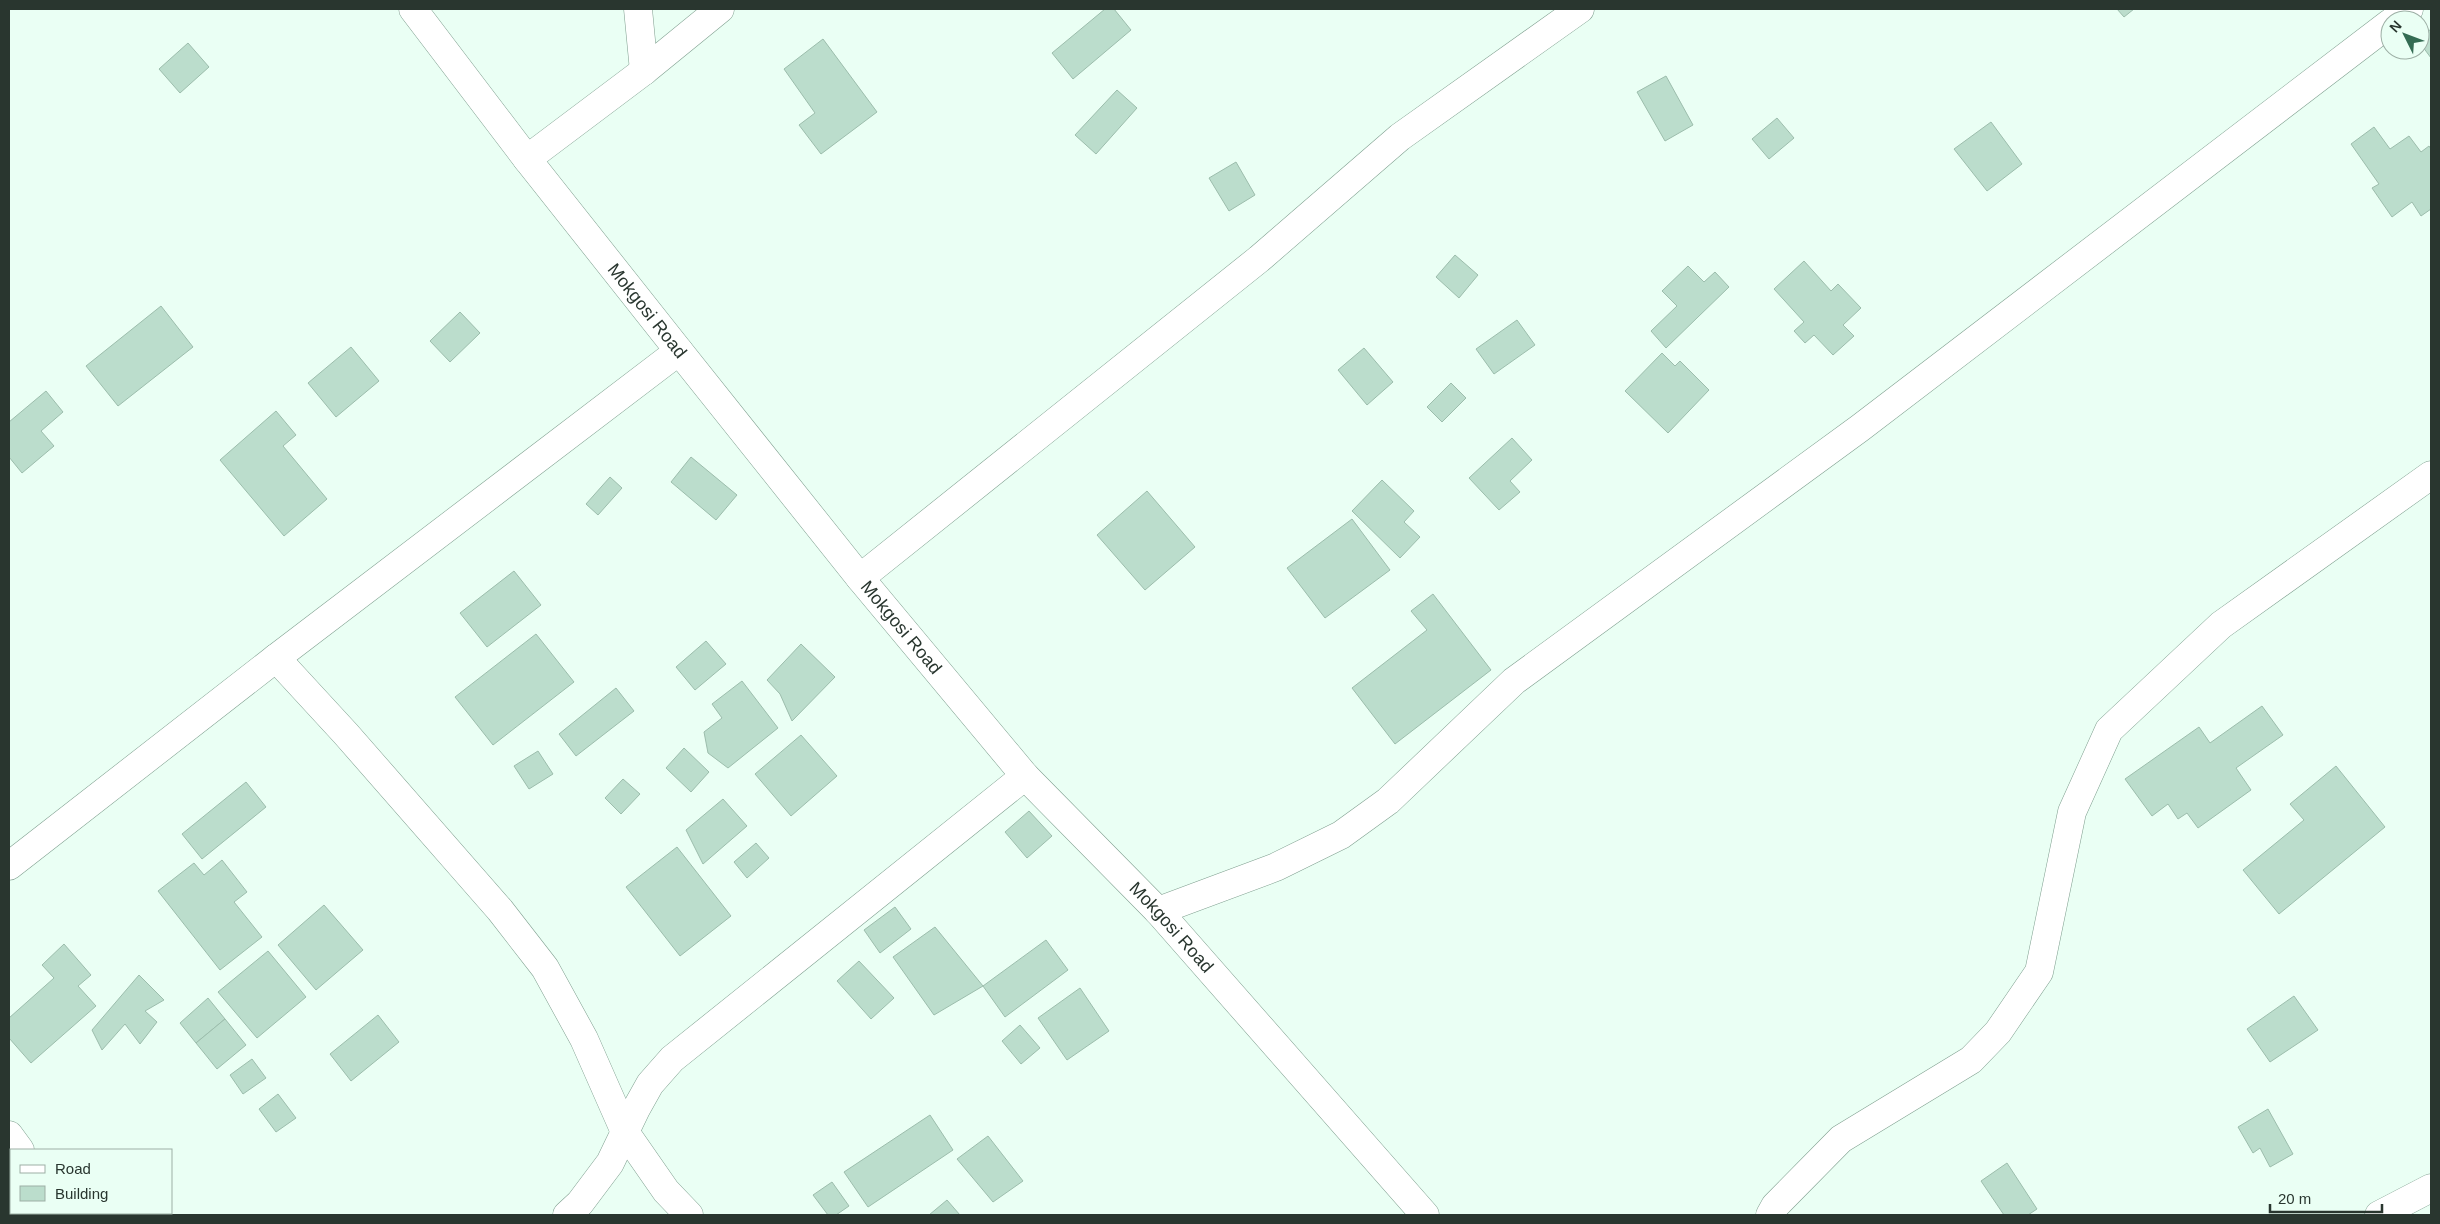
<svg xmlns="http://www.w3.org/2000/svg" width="2440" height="1224" viewBox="0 0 2440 1224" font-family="Helvetica,sans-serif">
<rect width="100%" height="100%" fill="#eafff4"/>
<g fill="#bdc" stroke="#9cbdac">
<polygon points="1105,9 1114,9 1131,30 1073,79 1052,53"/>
<polygon points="2117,9 2134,9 2124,17"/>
<polygon points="2431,29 2431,58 2420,43 2420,38"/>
<polygon points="823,39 877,112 821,154 799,125 815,113 784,69"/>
<polygon points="188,43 209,67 180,93 159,69"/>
<polygon points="1666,76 1693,125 1665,141 1637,92"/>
<polygon points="1117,90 1137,108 1096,154 1075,135"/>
<polygon points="1777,118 1794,138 1769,159 1752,139"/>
<polygon points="1991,122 2022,164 1987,191 1954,149"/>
<polygon points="2374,127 2390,149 2409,136 2421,152 2429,146 2431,149 2431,209 2421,216 2412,202 2392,217 2372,188 2379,184 2351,144"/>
<polygon points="1236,162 1255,195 1229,211 1209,178"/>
<polygon points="1455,255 1478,275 1459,298 1436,277"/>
<polygon points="1804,261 1831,291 1838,284 1861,308 1843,325 1854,336 1833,355 1814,335 1805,343 1794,331 1804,322 1774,289"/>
<polygon points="1688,266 1704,282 1715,272 1729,287 1666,348 1651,331 1677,306 1662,291"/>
<polygon points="161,306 193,347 118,406 86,366"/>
<polygon points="460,312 480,333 450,362 430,341"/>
<polygon points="1517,320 1535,345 1494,374 1476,349"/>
<polygon points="351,347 379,381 336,417 308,383"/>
<polygon points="1364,348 1393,382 1367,405 1338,370"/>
<polygon points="1662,353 1675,366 1680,361 1709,390 1668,433 1625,391"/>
<polygon points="1451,383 1466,398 1442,422 1427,407"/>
<polygon points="46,391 63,412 41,431 54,446 22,473 9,457 9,422"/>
<polygon points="276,411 296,435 283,446 327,499 284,536 220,460"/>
<polygon points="1512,438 1532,460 1510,481 1520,492 1499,510 1469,478"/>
<polygon points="691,457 737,495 716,520 671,482"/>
<polygon points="610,477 622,488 598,515 586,504"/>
<polygon points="1382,480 1414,511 1404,522 1420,537 1400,558 1352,511"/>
<polygon points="1147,491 1195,547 1145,590 1097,535"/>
<polygon points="1352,519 1390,570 1325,618 1287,568"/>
<polygon points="514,571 541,605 487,647 460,613"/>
<polygon points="1433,594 1491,670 1395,744 1352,688 1427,630 1411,611"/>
<polygon points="536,634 574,682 493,745 455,697"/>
<polygon points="706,641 726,664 695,690 676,667"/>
<polygon points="801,644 835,677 792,721 780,694 767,680"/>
<polygon points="742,681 778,728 728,768 708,753 704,732 722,718 712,704"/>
<polygon points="616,688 634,711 576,756 559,734"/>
<polygon points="2262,706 2283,735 2236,768 2251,790 2198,828 2187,813 2178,819 2168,804 2152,816 2125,779 2199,727 2210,743"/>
<polygon points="801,735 837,776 791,816 755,774"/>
<polygon points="684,748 709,772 691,792 666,768"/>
<polygon points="538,751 553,774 529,789 514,766"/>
<polygon points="2336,766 2385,827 2279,914 2243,870 2304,820 2290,804"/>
<polygon points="623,779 640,794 621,814 605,798"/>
<polygon points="246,782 266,807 202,859 182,834"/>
<polygon points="723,799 747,826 703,864 686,830"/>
<polygon points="1029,811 1052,836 1027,858 1005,832"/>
<polygon points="756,843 769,858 747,878 734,862"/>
<polygon points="677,847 731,916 680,956 626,887"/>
<polygon points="222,860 247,892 234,902 262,937 220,970 158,891 194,863 204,875"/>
<polygon points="324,905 363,950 316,990 278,945"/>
<polygon points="895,907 911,929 880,953 864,930"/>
<polygon points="935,927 983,986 934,1015 893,957"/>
<polygon points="1046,940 1068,970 1005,1017 983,986"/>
<polygon points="64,944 91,975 78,986 96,1006 31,1063 9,1038 9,1018 54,978 42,965"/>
<polygon points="268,951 306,997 257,1038 218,992"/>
<polygon points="859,961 894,998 871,1019 837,981"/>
<polygon points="139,975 164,1000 145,1011 157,1022 140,1044 125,1024 102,1050 92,1030"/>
<polygon points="1080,988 1109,1031 1067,1060 1038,1018"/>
<polygon points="2294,996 2318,1030 2270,1062 2247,1029"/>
<polygon points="208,998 225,1019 196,1043 180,1023"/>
<polygon points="378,1015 399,1042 351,1081 330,1054"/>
<polygon points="225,1019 246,1045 217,1069 196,1043"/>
<polygon points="1020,1025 1040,1048 1021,1064 1002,1041"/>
<polygon points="252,1059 266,1078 243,1094 230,1075"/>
<polygon points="278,1094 296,1118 276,1132 259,1109"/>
<polygon points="2268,1109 2293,1154 2270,1167 2260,1148 2253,1153 2238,1127"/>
<polygon points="930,1115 953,1150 868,1207 844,1172"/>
<polygon points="988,1136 1023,1181 993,1202 957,1159"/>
<polygon points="2007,1163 2037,1209 2028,1215 2004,1215 1981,1181"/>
<polygon points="832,1182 849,1206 836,1215 828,1215 813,1195"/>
<polygon points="947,1200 960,1215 929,1215"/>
</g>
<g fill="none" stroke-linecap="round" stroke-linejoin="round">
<g stroke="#7f9f8f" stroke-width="29">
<g id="minor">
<path id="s1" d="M413 9 527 159 679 351 860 578 1025 776 1158 911 1425 1215"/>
<polyline points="638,9 644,71"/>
<polyline points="2394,20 2409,9"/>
<polyline points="527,159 644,71 720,9"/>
<polyline points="860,578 1259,259 1400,137 1580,9"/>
<polyline points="276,658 346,734 500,910 545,968 584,1039 625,1132 666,1191 689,1215"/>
<polyline points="9,866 276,658 679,351"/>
<polyline points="1158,911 1276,867 1341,835 1388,801 1514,681 1860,428 2390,23"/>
<polyline points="9,1135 20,1150"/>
<polyline points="66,1213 67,1215"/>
<polyline points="567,1215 580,1203 610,1163 636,1109 650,1084 672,1059 1025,776"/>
<polyline points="1770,1215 1775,1206 1841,1139 1971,1060 1998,1032 2039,972 2072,812 2109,730 2221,625 2431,475"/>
<polyline points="2379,1215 2431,1188"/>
</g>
</g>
<use href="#minor" stroke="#fff" stroke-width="28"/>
</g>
<g text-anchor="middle" stroke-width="4" stroke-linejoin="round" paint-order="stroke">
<g font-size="18" fill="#29362f" stroke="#eafff4">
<text dy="6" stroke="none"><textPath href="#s1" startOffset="382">Mokgosi Road</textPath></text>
<text dy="6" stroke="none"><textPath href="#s1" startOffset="788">Mokgosi Road</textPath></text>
<text dy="6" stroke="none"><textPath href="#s1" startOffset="1192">Mokgosi Road</textPath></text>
</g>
</g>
<rect width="2440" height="1224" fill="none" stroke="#29362f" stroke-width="20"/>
<rect x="10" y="1149" width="162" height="65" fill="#eafff4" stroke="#9dafa5"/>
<rect x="20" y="1165" width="25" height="8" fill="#ffffff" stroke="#9dafa5"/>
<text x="55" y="1174" font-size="15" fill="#29362f">Road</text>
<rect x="20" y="1186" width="25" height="15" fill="#bbddcc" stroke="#9dafa5"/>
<text x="55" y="1199" font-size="15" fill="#29362f">Building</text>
<g transform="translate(2405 35) rotate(312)"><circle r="24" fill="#eafff4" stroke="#9dafa5"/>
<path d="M0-4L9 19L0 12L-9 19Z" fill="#346c53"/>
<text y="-8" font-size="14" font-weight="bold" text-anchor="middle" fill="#29362f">N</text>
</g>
<path d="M2270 1204v8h112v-8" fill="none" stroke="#29362f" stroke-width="2.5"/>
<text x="2278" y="1204" font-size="15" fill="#29362f" stroke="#eafff4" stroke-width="4" paint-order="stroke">20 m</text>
</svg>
